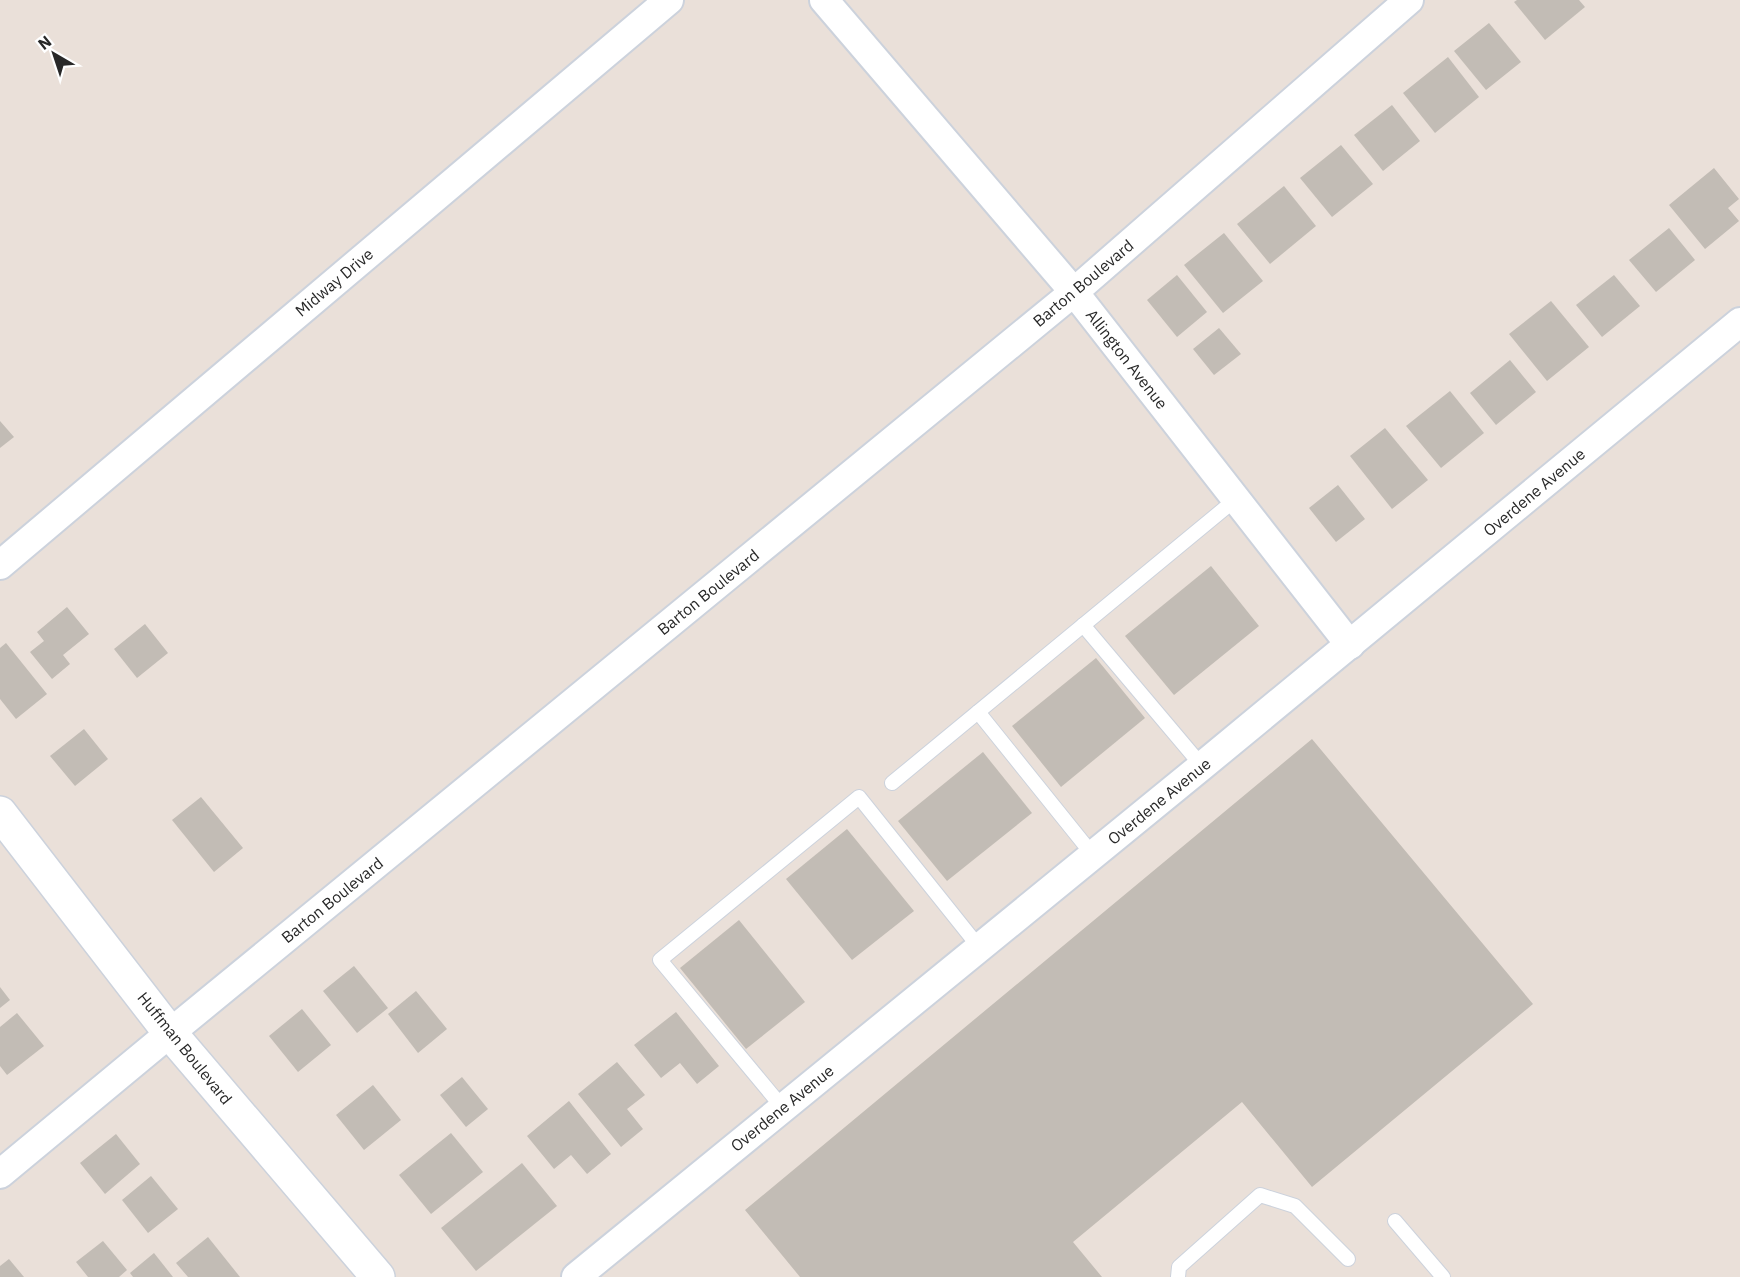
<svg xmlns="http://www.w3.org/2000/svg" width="1740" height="1277" viewBox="0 0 1740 1277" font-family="'IBM Plex Sans',sans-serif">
<rect width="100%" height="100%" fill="#eae0d9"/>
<g fill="#c2bcb5">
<polygon points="1517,0 1579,0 1585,7 1545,40 1514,2"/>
<polygon points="1489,23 1521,62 1486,90 1454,51"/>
<polygon points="1448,57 1479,97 1435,133 1403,93"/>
<polygon points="1392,105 1420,141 1383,171 1354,135"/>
<polygon points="1341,145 1373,184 1332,217 1300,178"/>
<polygon points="1714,168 1739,199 1728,208 1739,221 1705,249 1669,205"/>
<polygon points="1284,186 1316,226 1270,264 1237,224"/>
<polygon points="1669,228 1695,260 1656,292 1629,260"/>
<polygon points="1224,233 1263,281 1223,313 1184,265"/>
<polygon points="1177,275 1207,312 1177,337 1147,300"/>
<polygon points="1614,275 1640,306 1602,337 1576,305"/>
<polygon points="1551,301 1589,347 1547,381 1509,334"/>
<polygon points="1219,328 1241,354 1214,375 1193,349"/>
<polygon points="1510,360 1536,392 1496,425 1470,393"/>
<polygon points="1450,391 1484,433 1441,468 1406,426"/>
<polygon points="0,421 14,437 0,448"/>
<polygon points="1385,428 1428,480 1392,509 1350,456"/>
<polygon points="1338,485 1365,519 1336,542 1309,508"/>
<polygon points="1211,566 1259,626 1174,695 1125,636"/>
<polygon points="67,607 89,634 63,655 70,664 52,679 30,652 44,641 37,632"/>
<polygon points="145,624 168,653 137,678 114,649"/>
<polygon points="6,643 47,694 16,719 0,699 0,648"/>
<polygon points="1096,658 1145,718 1061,787 1012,726"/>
<polygon points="84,729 108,759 75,786 50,756"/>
<polygon points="1312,739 1533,1004 1312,1187 1242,1102 1073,1242 1102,1277 800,1277 745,1210"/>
<polygon points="983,752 1032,813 947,881 898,821"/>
<polygon points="201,797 243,848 214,872 172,820"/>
<polygon points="847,829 914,911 852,960 786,879"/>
<polygon points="739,920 805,1002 746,1049 680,968"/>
<polygon points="354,966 388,1008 357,1033 323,991"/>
<polygon points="0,987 10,1000 0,1008"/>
<polygon points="416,991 447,1029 418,1053 388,1014"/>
<polygon points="302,1009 331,1045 298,1072 269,1036"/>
<polygon points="676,1012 719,1066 697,1084 680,1063 661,1078 634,1045"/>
<polygon points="17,1013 44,1046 7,1075 0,1066 0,1027"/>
<polygon points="617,1062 645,1095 627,1109 643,1129 621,1147 578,1094"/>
<polygon points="462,1077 488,1109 466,1127 440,1095"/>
<polygon points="373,1085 401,1120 364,1150 336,1115"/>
<polygon points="569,1101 611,1154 587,1174 571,1155 554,1169 527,1136"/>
<polygon points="451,1133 483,1172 431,1214 399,1175"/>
<polygon points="116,1134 140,1164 105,1194 80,1163"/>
<polygon points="522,1163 557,1206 476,1271 441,1228"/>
<polygon points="151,1176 178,1209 148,1233 122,1200"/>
<polygon points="208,1237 240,1277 188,1277 176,1263"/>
<polygon points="103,1241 127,1270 119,1277 88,1277 76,1262"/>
<polygon points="154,1253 173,1277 133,1277 130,1273"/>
<polygon points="9,1259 24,1277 0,1277 0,1266"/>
</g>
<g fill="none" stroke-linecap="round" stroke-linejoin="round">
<g stroke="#ccd2dc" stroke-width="16">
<g id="service">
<polyline points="1083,625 1202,766"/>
<polyline points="978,712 1093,855"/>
<polyline points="892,783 1236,499"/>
<polyline points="783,1108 660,960 859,797 979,947"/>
<polyline points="1395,1221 1443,1277"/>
<polyline points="1178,1277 1179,1267 1260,1195 1295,1206 1348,1259"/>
</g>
</g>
<g stroke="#ccd2dc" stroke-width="32">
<g id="minor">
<polyline points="824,0 1074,292 1350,645"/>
<polyline points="0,565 669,0"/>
<polyline points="0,1174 170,1033 1074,292 1409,0"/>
<polyline points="576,1277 1202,766 1740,322"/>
</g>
</g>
<g stroke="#ccd2dc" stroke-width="36">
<polyline id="tertiary" points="0,813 170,1033 378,1277"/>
</g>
<use href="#service" stroke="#fff" stroke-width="14"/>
<use href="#minor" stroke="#fff" stroke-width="28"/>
<use href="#tertiary" stroke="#fff" stroke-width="33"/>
</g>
<g text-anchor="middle" stroke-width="5" stroke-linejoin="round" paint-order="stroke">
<g font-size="16" fill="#282828" stroke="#fff">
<text transform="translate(334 282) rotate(-40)" y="6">Midway Drive</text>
<text transform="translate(1083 283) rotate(-40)" y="6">Barton Boulevard</text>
<text transform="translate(1127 359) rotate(52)" y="6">Allington Avenue</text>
<text transform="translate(1534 492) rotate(-40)" y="6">Overdene Avenue</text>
<text transform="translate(708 592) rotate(-39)" y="6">Barton Boulevard</text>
<text transform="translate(1159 801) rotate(-39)" y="6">Overdene Avenue</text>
<text transform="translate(332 900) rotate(-39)" y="6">Barton Boulevard</text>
<text transform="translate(185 1048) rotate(51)" y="6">Huffman Boulevard</text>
<text transform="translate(782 1108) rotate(-39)" y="6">Overdene Avenue</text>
</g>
</g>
<g transform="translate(54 54) rotate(321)" stroke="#ffffff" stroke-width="4.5" paint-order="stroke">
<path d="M0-4.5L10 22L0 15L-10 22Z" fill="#282828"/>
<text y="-9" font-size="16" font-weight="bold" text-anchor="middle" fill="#282828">N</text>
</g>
</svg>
